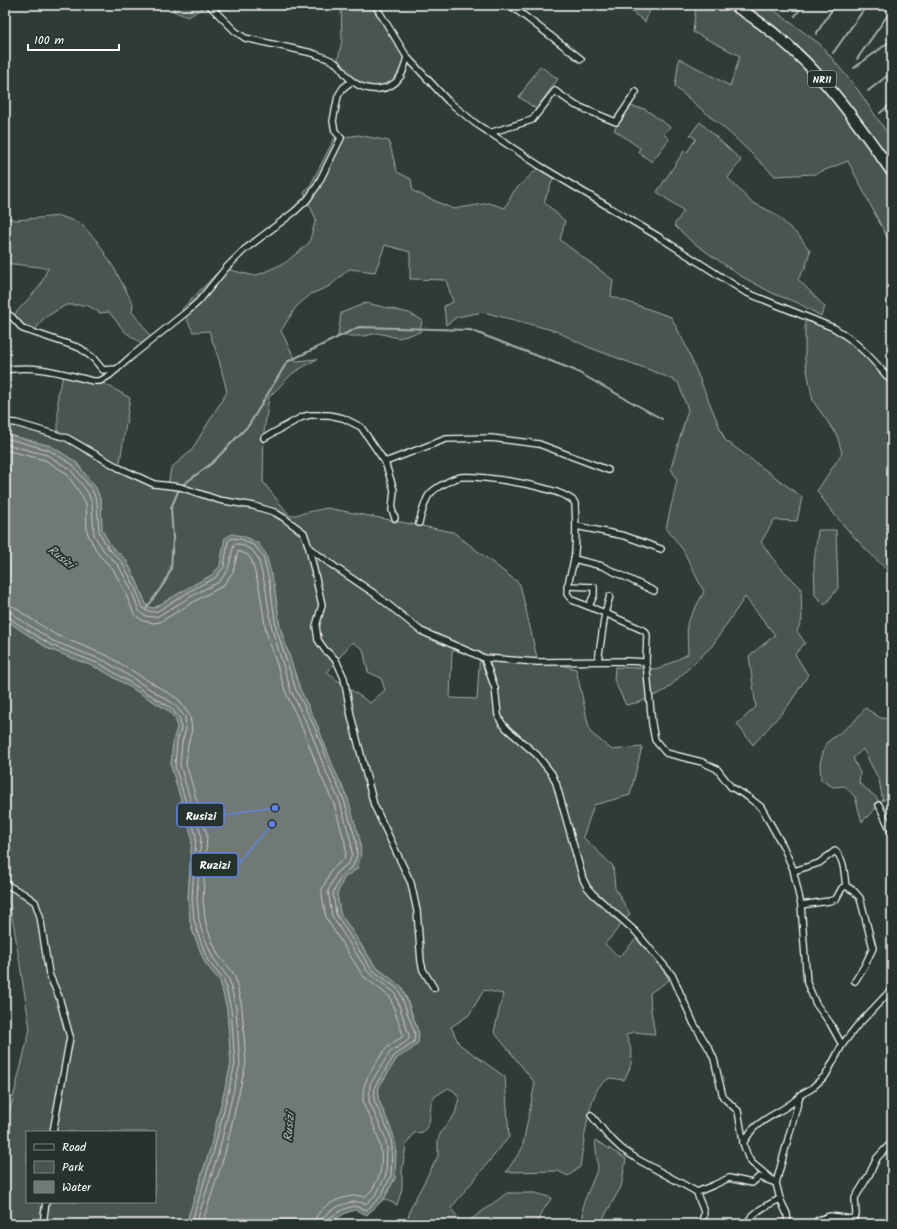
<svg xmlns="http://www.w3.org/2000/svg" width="897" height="1229" viewBox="0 0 897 1229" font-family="Kalam,sans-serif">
<rect width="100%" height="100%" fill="#2f3b35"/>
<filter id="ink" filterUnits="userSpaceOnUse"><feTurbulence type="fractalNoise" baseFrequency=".025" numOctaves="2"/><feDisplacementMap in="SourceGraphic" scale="8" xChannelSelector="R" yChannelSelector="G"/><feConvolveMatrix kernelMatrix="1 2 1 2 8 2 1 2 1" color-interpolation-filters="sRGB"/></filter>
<g filter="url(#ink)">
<g fill="#4a544f" stroke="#a4aaa7" fill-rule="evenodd">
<polygon points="174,5 208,5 188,17 173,11"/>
<polygon points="209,5 245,5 214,10"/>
<polygon points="341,5 375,5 407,57 399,79 377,90 355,83 337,64 342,40"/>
<polygon points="623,5 652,5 645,22"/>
<polygon points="696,5 767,5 821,45 858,90 892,140 892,247 848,161 815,174 775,176 731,134 675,87 679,58 730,86 740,56 693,32"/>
<polygon points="540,66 558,79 536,109 519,97"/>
<polygon points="629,106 645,109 670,127 664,134 669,139 652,162 638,152 640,148 614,130"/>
<polygon points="700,122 741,160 728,178 751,202 774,213 800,237 810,251 806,266 798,279 825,307 821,316 798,303 774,294 739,275 691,241 674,225 684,211 657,192 684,151 687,152 696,139 690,135"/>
<path d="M358 135 389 141 397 172 411 179 413 191 453 209 489 203 505 208 514 191 540 166 555 174 544 202 565 221 560 240 613 280 611 296 671 317 686 346 725 440 802 497 797 521 774 520 761 542 777 564 801 588 802 620 797 631 805 643 795 654 808 675 788 706 753 745 737 724 756 707 749 656 775 635 745 597 712 646 666 690 640 702 626 705 614 680 615 667 659 669 688 654 687 623 704 592 683 550 666 528 677 481 671 468 688 410 678 382 655 372 588 347 556 331 483 312 457 317 446 325 444 306 453 302 446 280 410 279V252L385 245 375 272 349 269 330 286 311 294 296 307 281 331 296 361 317 359 293 373 269 397 264 432 263 482 290 516 327 508 453 532 520 584 537 658 576 669 590 732 612 750 642 747 630 795 594 805 583 837 613 866 615 888 630 914 605 944 619 957 636 939 663 969 669 980 650 993 651 1010 655 1034 633 1032 626 1035C634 1056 634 1061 624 1080L610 1078C605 1081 601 1084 598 1088 588 1105 583 1147 580 1167L568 1176 558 1171 506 1172 522 1149 535 1083 494 1032 503 994 484 990 469 1015 451 1027 459 1044 505 1077 509 1137 451 1208 462 1224H406L412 1205 438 1156V1140L441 1132 455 1114 459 1098 454 1091 448 1088 434 1097 431 1104 429 1124 423 1132 414 1133 406 1145 402 1171V1189L397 1205 384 1199 395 1178 396 1147 393 1134 378 1098 379 1087 397 1058 403 1054 419 1034 406 996 384 973 375 966 340 913 337 894 344 878 357 869 348 799 334 769 318 727 300 689 280 627 274 584 225 538 220 566 212 575 195 584 154 608 147 607 138 584 126 560 111 546 102 530 101 501 96 488 76 462 51 446 5 434V422L58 435V392L64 374 100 381 130 398 119 468 168 486 171 468 191 451 227 392 219 360 209 331 193 332 182 309 222 268 255 276 285 263 309 243 316 219 304 193 311 184 334 139ZM352 642 363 649 368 672 381 678 385 690 370 703 327 673ZM452 651 480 652 477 699 450 698Z"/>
<polygon points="60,216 80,223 97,241 114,268 133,304 132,312 144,327 151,338 144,345 125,332 109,312 100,313 87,305 66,305 44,318 33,333 23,329 12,317 40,286 48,268 5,263 5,217 16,220"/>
<polygon points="366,303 409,313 422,320 420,332 398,338 378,333 364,336 338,336 341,313"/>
<path d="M805 316 844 333 892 382V575C865 549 838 522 817 491L842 453 837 435 813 401 805 360Z"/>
<polygon points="818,530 836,530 838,588 825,605 815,595 814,563"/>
<path d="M5 618 13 625 49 649 100 669 169 711 176 720 177 728 173 741 171 766 192 837 188 898 190 920 193 932 205 963 220 981 227 1009 231 1064 210 1149 186 1224H5V1131L30 1029 14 927 5 883ZM27 1132H155V1202H27Z"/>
<polygon points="865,708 881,718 892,719 892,792 883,801 879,780 863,749 853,758 860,773 859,783 877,798 879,805 862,822 855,797 845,786 833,787 821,780 820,763 826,743 853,723"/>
<polygon points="595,1140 626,1159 621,1187 600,1224 583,1224 583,1204 598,1168"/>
<path d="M507 1193H536L552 1198C545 1207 540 1213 539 1224H465Z"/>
</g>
<polygon fill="#707975" stroke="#a9afac" points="5,434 51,446 76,462 96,488 101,501 102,530 111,546 126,560 138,584 147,607 154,608 195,584 212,575 220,566 225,538 232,534 243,536 258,543 266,554 274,584 280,627 300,689 318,727 334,769 348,799 360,840 361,856 357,869 344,878 337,894 340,913 375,966 402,987 419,1034 418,1043 411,1050 397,1058 379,1087 378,1098 393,1134 396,1147 395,1178 384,1199 367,1215 355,1210 346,1213 327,1224 186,1224 210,1149 231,1064 227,1009 220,981 205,963 193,932 190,920 188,898 192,837 171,766 173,741 177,728 176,720 169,711 100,669 49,649 13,625 5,618"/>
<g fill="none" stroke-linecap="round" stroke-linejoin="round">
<g stroke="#c6c9c8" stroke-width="1">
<polyline points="5,438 49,450 73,465 92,490 97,502 99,532 108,548 122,562 134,585 143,608 146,611 156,612 197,587 215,578 224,567 228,541 232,538 241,539 255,546 263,556 270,584 276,628 296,690 315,728 331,770 344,800 356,841 357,855 353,866 341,876 333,893 336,914 371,969 399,990 415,1034 414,1042 409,1046 394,1056 375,1086 374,1100 390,1135 392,1147 391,1176 381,1196 367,1210 354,1206 344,1209 327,1219 325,1224"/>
<path d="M5 444 47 455 70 469 88 493 92 503 94 535 104 551 118 565 130 587 139 611 145 616 154 617 158 616 199 592 219 582 228 570 234 544H240L252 550 258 558 265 585 272 629 291 691 310 730 326 772 340 802 351 842 352 854 349 863 337 872 328 891 332 916 368 972 395 993 409 1035V1039L406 1042 390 1052 370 1084 369 1101 385 1137 387 1148 386 1175 377 1193 366 1204C362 1203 358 1201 353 1202 343 1203 321 1213 320 1224"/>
<path d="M5 450 45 460 66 473 82 496 86 504 87 531 89 537 99 555 113 569 124 590 134 614 143 621 154 623 160 622 202 597 223 586 233 572 238 551 248 555 252 561 259 587 266 631 286 693 304 732 320 774 334 804 345 843 346 853 344 859 331 870 322 890V896L326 918 363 976 390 997 403 1035 402 1037C388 1045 383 1051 375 1065 368 1076 362 1085 363 1099 363 1107 370 1116 373 1124 384 1149 387 1177 365 1197 361 1196 357 1195 352 1196 338 1198 315 1208 314 1224"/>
<polyline points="5,605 15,607 22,613 56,635 108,656 178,699 190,716 192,730 188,744 186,764 207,835 203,899 205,918 207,928 218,955 232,971 235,977 242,1007 246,1063 225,1153 202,1224"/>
<polyline points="5,611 11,612 18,618 53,641 105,661 174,704 185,717 186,729 182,742 180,765 201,835 197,899 199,919 201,929 213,958 229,979 236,1008 240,1064 219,1151 196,1224"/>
<polyline points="5,616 9,617 15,622 51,645 102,665 171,708 180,719 181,729 177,741 175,766 196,836 192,898 194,919 197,931 208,961 224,980 231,1009 235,1064 214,1150 191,1224"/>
</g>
<g stroke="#a9afac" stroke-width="2">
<polyline points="886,5 892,8"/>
<polyline points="795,16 803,5"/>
<polyline points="816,34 835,5"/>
<polyline points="833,53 867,5"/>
<polyline points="857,59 892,9"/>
<polyline points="854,68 892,40"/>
<polyline points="868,91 892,72"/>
<polyline points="880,113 892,103"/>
<polyline points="146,609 165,582 171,569 173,538 171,508 180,487 212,463 249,425 287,362 359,327 470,330 574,370 662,419"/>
</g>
<g stroke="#fff" stroke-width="8">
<g id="street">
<path d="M209 5 235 31 245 38 312 53C320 56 332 59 338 65 344 71 347 79 355 83 368 92 390 92 400 77 404 71 405 64 407 57"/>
<path d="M375 5 407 57 448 101 475 123 540 166 659 237 745 292 834 328C858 342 875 362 892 382"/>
<polyline points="510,5 581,59"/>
<polyline points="489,133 532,120 555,91 575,105 616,122 636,92"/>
<polyline points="5,312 12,317 23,329 80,348 93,358 103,370 117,369"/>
<path d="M5 370C35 364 64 374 93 381H100L110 375 133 355 189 310 199 301 226 268 244 250 294 212 307 200 317 186 341 138 335 131 333 121 338 96 343 88 352 81"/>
<polyline points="5,422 16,423 67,438 119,468 154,484 180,487 219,500 254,506 274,512 284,518 304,533 309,548 335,567 375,594 421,631 484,658 495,688 498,715 501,722 507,729 537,755 552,774 556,783 583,879 587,887 593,894 636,932 672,975 694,1024 710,1050 714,1059 723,1097 738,1111 744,1146 748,1157 752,1163 776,1183 780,1199 787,1214 788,1224"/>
<polyline points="264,438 302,417 310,415 329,415 343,418 361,427 385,462 394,490 392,510 395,518"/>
<polyline points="385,462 446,439 491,438 539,444 608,470"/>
<path d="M419 523C421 516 425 500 429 495 432 491 439 486 444 484 449 481 455 478 461 477 480 475 565 487 575 503 576 521 577 541 574 560 572 571 567 582 567 594L572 600 605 613 645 631 647 635 646 662"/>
<polyline points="576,526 625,536 661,549"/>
<polyline points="309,548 322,605 316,626 318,640 325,650 336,660 344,678 351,716 374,805 411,883 417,911 421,962 423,970 434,988"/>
<polyline points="574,559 602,566 654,591"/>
<polyline points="567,586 594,587 594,595 589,606"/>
<polyline points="484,658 538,662 627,661 646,662 652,724 655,740 666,753 702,762 717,769 731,787 748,797 761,807 783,846 793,869 801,905 807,983 816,1004 830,1023 842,1045"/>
<polyline points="598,661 605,613 610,596"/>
<polyline points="879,805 892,833"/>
<path d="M794 871 819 863 835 851C845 859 844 875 846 886"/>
<polyline points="5,882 7,885 24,894 35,902 40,916 49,974 59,997 70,1037 53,1132"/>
<polyline points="801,905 829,901 836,899 842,888 846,886 854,891 860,898 873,948 865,965 855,981"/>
<polyline points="591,1115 607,1135 622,1149 637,1159 697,1192"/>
<path d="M743 1143C746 1139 749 1134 752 1130 765 1116 785 1111 799 1097"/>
<polyline points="43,1224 46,1202"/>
<path d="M699 1224C710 1212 699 1205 697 1192L714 1185 729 1178 752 1183 759 1177 776 1183 800 1095 811 1089 826 1075 842 1045 856 1027 892 989"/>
<path d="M746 1224C756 1210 765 1206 780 1199"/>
<polyline points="815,1224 818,1220 830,1216 852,1219 856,1215 855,1198 869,1175 877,1158 892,1142"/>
</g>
</g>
<g stroke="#fff" stroke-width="13">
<path id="highway" d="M733 5C803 46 847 107 892 172"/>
</g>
<use href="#street" stroke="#26332d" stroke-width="5.5"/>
<use href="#highway" stroke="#26332d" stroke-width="10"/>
</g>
</g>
<g text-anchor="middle" stroke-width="4" stroke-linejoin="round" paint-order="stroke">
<rect fill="#26332d" stroke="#bec2c0" stroke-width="1" x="808" y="71" width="28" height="16" rx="3"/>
<g font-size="10" font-weight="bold" fill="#fff">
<text x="822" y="83">NR11</text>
</g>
<g font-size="12" font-style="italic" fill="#b8bcba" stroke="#26332d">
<text transform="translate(61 557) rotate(38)" y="4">Rusizi</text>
<text transform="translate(289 1127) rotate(-85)" y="4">Rusizi</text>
</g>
</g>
<path fill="none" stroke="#6183e4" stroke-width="1.5" d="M275 808L224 815M272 824L238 865"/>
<g fill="#6183e4" stroke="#26332d" stroke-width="1.5">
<circle cx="275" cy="808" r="4"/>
<circle cx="272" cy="824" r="4"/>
</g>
<g fill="#26332d" stroke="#6183e4" stroke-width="1.5">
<rect x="177" y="803" width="47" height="24" rx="4"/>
<rect x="191" y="853" width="47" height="24" rx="4"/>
</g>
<g font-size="12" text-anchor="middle" font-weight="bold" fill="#fff">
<text x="201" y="820">Rusizi</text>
<text x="215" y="869">Ruzizi</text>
</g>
<rect width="897" height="1229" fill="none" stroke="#26332d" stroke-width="20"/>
<rect x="10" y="10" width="877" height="1209" fill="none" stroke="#fff" stroke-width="1.5" filter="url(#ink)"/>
<rect x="26" y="1131" width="130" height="72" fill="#26332d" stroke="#7d8581"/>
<rect x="34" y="1144" width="20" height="6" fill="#26332d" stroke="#7d8581"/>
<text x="62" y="1151" font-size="12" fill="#ffffff">Road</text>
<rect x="34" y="1161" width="20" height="12" fill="#4a544f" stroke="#7d8581"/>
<text x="62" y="1171" font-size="12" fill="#ffffff">Park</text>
<rect x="34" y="1181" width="20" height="12" fill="#707975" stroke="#7d8581"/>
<text x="62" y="1191" font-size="12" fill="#ffffff">Water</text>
<path d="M28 44v6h91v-6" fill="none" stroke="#ffffff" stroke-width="2"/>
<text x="34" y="44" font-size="12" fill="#ffffff" stroke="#26332d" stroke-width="3" paint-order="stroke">100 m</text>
</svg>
